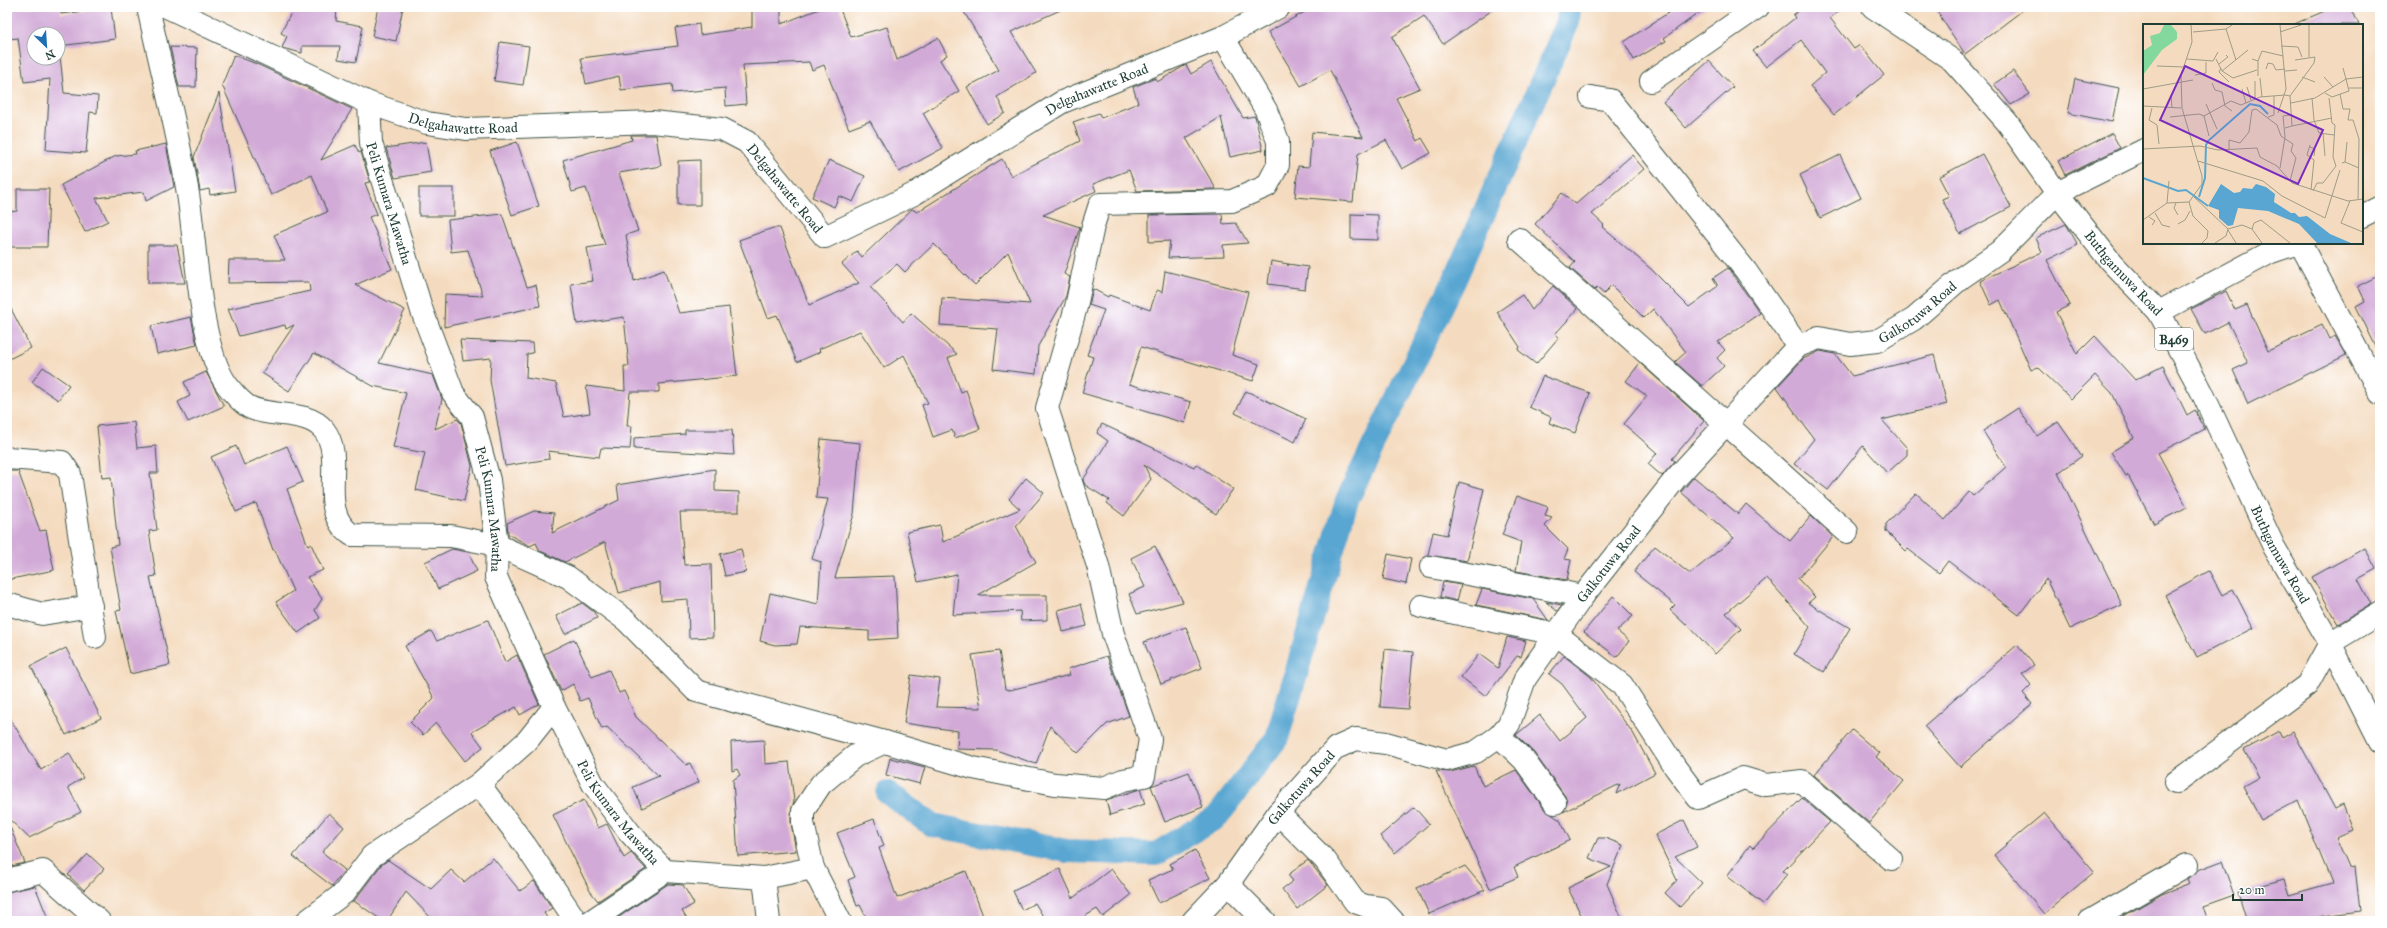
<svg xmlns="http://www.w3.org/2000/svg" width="2387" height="928" viewBox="0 0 2387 928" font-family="'IM FELL Great Primer',serif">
<rect width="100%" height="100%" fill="#fff"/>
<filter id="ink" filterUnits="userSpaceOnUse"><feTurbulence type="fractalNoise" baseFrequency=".025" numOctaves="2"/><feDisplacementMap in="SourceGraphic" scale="8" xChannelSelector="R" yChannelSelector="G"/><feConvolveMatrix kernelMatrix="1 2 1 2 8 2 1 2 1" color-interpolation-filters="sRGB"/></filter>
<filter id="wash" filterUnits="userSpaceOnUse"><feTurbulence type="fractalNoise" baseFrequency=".012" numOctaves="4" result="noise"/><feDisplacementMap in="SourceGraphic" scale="16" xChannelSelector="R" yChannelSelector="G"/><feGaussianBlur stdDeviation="0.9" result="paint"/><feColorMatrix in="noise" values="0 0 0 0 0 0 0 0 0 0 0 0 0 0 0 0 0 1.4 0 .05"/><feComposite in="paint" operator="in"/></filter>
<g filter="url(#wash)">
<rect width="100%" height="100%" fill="#f4dbbf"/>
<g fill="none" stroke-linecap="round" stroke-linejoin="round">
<polyline stroke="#58a6d1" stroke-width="24" points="888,793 932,825 1067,851 1156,854 1217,817 1277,738 1347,500 1455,279 1568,22 1569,7"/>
</g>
<g id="blocks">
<g fill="#d2aad7" fill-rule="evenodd">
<path d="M7 7H61V14L111 8 115 39 59 46 64 93 98 96 97 113 90 112 86 153 46 150 50 79 24 82 18 38 8 39ZM34 34H58V58H34Z"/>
<polygon points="294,7 337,7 336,21 363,26 356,62 338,59 340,46 302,46 302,53 282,48 287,36 281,33"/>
<polygon points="378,7 403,7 396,41 372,36"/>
<polygon points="752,7 781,7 781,24 824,7 839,7 851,37 887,27 897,60 938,38 947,55 940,60 959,91 923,113 943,148 899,172 870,121 849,129 824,65 812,70 809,62 743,65 746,104 726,106 725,88 673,93 672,84 621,90 619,76 586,84 581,58 678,46 675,28 699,24 700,35 752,27"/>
<polygon points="961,7 1067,7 1011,32 1036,73 997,97 1005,113 987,124 967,87 999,70"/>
<polygon points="1314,7 1497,7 1443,44 1424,16 1392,37 1420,88 1396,98 1418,141 1422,138 1431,153 1402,169 1386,140 1358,154 1353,202 1295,197 1298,166 1309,167 1312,132 1363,137 1330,70 1301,86 1268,32"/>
<polygon points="1677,7 1707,7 1664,38 1666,41 1634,60 1624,42"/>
<polygon points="1804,7 1845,7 1830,18 1854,49 1860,45 1884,75 1834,115 1810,86 1825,73 1801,40 1766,67 1753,51 1795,18 1793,15"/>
<polygon points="1934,7 2027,7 1965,54"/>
<polygon points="2334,7 2351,7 2359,25 2292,25"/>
<polygon points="500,42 529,46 523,85 494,81"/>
<polygon points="170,47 197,48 196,87 179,87"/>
<polygon points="234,55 259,65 352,109 321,160 355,145 359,153 361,152 370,182 365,183 377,214 369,217 392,269 355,285 405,310 379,363 433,375 442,399 435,429 457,419 461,423 472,466 464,501 416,490 425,453 393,447 406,393 373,386 314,353 289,391 262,373 294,325 286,329 285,325 239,336 228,309 310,291 309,282 228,283 229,260 285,260 274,235 327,212 312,175 271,195 222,85"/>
<polygon points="1709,61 1733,87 1686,128 1663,102"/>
<polygon points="1211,62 1243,118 1255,116 1263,150 1230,157 1221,117 1186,138 1216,189 1137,191 1129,170 1093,184 1096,191 1043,215 1080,227 1064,274 1070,277 1066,296 1038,346 1036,374 993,369 998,329 940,325 942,298 1030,304 1008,252 975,285 934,244 905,272 897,264 870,287 903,322 911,313 957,354 948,358 961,392 966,390 980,429 955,438 952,430 933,437 922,405 928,403 904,355 884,368 860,331 819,349 820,352 797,362 777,315 768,318 739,240 773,228 780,228 809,305 859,283 842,264 857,251 862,257 912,209 917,212 1002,159 1011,176 1080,141 1073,122 1099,113 1101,118 1138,103 1133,87 1156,78 1157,82 1186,65 1191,74"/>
<polygon points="2013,71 2030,94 2011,105 1994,84"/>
<polygon points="2075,79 2119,88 2112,122 2068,113"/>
<polygon points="219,93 235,191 210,195 209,189 200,191 194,157"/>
<polygon points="2112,133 2120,148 2065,175 2058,161"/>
<polygon points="631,135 656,135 661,166 619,173 638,231 626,235 634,281 664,270 679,313 729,307 737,376 659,384 659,392 630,392 627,426 632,426 630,449 601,448 599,457 548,451 549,459 505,466 490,380 491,358 463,361 460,340 532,343 533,353 527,354 526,378 556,383 564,417 590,413 586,386 625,391 624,366 629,366 624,317 577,324 571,284 593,281 587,248 605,245 586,188 572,192 563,160 632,140"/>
<polygon points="426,142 431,172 395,178 386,148"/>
<polygon points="517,142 539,206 512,215 490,151"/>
<polygon points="166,144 174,187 146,201 144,192 96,198 108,221 85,232 61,185 116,156 136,154 135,151"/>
<polygon points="1982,154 2011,207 1960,234 1942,199 1949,196 1939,177"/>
<polygon points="1632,155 1644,169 1592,214 1604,225 1602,227 1651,269 1689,307 1718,286 1713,278 1728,268 1760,313 1718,342 1725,350 1717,358 1724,366 1702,386 1675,362 1686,352 1653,309 1644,318 1611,285 1604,294 1597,288 1595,290 1570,268 1575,262 1535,224 1562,193 1576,204"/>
<polygon points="1840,155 1861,198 1820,218 1800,175"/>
<polygon points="700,160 700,205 678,205 678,161"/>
<polygon points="829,160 865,176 853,202 839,196 834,207 812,197"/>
<rect x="419" y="188" width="35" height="28"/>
<polygon points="17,189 49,189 47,247 7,247 7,212 17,211"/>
<polygon points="502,214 527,287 536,285 540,306 444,327 445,294 483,296 468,250 451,252 448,220"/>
<polygon points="1222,214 1223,224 1236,223 1248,243 1223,245 1224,256 1168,258 1170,241 1149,242 1149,215"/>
<polygon points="1351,214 1378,215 1378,240 1351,239"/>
<polygon points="2066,224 2078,245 2047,260 2070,305 2056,312 2077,354 2095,336 2135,380 2163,366 2187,415 2195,410 2205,429 2158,453 2187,507 2154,524 2128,475 2126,476 2111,452 2134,438 2112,393 2095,375 2071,399 2038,367 2031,370 2000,300 1991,305 1980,281 2042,252 2036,238"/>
<polygon points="148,245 177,245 185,283 148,283"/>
<polygon points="1271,261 1288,264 1288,266 1288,264 1308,267 1305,289 1268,284"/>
<polygon points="1165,271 1248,292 1232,355 1259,364 1253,381 1141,347 1129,384 1191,402 1185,423 1082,393 1093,357 1087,355 1104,310 1089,305 1093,289 1108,297 1109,295 1150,310 1157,290 1162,292"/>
<polygon points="2380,275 2380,355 2356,306 2365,301 2358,286"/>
<polygon points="1553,286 1578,309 1555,334 1559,337 1536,364 1518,350 1520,347 1497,312 1522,295 1532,310"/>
<polygon points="2226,291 2235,310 2247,305 2268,351 2322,325 2329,339 2335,336 2346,355 2248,404 2233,370 2248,363 2228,322 2205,334 2191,309"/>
<polygon points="7,301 31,348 7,360"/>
<polygon points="191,317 197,345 157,354 151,326"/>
<polygon points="1820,351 1835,354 1852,376 1934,355 1947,404 1882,420 1907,448 1907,455 1887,473 1863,446 1828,490 1794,464 1814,439 1777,387 1803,359"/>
<polygon points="1640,363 1704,421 1672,459 1675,461 1662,476 1648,464 1657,453 1624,424 1647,396 1626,381"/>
<polygon points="43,367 69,385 58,400 32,382"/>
<polygon points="206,372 224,406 188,422 178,402 190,396 184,382"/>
<polygon points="1543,376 1590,393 1575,433 1549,423 1551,417 1529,407"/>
<polygon points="1246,391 1306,419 1295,442 1235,413"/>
<polygon points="2018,408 2037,436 2058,422 2082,456 2058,473 2122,605 2070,629 2046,579 2019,615 1948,561 1939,573 1908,549 1906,551 1886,531 1886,524 1916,493 1945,520 1969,492 1973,496 2006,467 1983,431"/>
<polygon points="134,422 137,448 156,446 158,473 150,473 157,530 149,531 156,576 150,577 170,665 130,674 116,611 121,610 110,547 118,545 111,477 102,478 97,426"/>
<polygon points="1102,424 1194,467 1196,464 1233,489 1216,514 1144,465 1151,479 1124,516 1107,503 1109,500 1085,485 1083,480 1108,441 1097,433"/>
<polygon points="685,430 732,430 734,455 634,449 634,438 685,434"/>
<polygon points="821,439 860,443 854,514 835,578 895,576 898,638 869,640 869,631 800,627 797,644 775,645 760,641 770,593 818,604 821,562 812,559 828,499 816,498"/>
<polygon points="236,446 244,465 287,446 303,482 287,489 308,546 311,544 323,570 307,577 322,599 315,610 320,618 298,633 276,602 293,591 275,550 273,550 256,503 236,512 211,457"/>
<polygon points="715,469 715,491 739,492 739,512 680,512 684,565 711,564 713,637 689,638 688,599 661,601 660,582 619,593 605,542 565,562 540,551 536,543 530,546 508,534 507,523 534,511 554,513 552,533 619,500 617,485"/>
<polygon points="7,471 18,471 40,531 46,530 54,570 7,580"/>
<polygon points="1694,477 1738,514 1746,504 1790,541 1811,516 1833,537 1798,579 1815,597 1808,603 1850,628 1824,672 1794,654 1810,627 1767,578 1726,613 1741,629 1715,654 1687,624 1686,625 1670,610 1675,605 1634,572 1655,546 1690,574 1734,538 1681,492"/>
<polygon points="1026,478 1044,493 1016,526 1036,562 978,595 1047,595 1047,620 1021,621 1020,611 953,615 957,574 918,582 907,532 940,525 943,542 1020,509 1009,499"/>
<polygon points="1459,482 1484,489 1467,561 1428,555 1433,532 1447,535"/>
<polygon points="1517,496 1548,507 1545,516 1552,518 1545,526 1568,549 1564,559 1571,560 1567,580 1516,571 1521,542 1502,535"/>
<polygon points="1155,546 1183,602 1137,614 1129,594 1145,587 1131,558"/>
<polygon points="2365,548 2376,569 2358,579 2371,604 2338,624 2312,577"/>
<polygon points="452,549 468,552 477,571 438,589 425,562"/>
<polygon points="741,549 746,572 725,576 720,554"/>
<polygon points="1388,554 1411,559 1406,584 1383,579"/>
<polygon points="2209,571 2222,595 2233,589 2253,628 2197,657 2165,595"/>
<polygon points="1443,582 1461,585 1457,601 1440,597"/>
<polygon points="1482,589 1533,599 1548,620 1476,605"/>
<polygon points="1613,596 1633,616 1617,631 1629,641 1617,657 1584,632"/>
<polygon points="1546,602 1562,605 1557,611"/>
<polygon points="582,603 594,612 597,618 565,634 556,616"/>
<polygon points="1081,604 1087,626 1063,632 1058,610"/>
<polygon points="488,620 505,662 517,655 539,704 520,715 516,707 472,732 483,747 465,761 436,723 423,735 410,722 434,698 405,646 431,631 437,641"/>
<polygon points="1186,627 1202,668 1161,684 1144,642"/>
<polygon points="1507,637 1526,641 1521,657 1517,656 1486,696 1461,677 1479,654 1498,668"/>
<polygon points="574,639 592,677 609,670 619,693 624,691 636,717 686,765 690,763 699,782 642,808 633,787 659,776 607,727 602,729 588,698 580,701 573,684 561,691 544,654"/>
<polygon points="2017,645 2034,665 2022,674 2031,685 2023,693 2032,704 1960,767 1924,726"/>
<polygon points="66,648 101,718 66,735 31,666"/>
<polygon points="1385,649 1413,652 1408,709 1380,707"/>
<polygon points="999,651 1005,689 1010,690 1070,675 1068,669 1107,656 1129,716 1107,724 1078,753 1050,726 1036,764 996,750 957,749 958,731 904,723 911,675 940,679 936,707 981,708 972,655"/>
<polygon points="1564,656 1591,677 1633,733 1655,773 1616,794 1620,784 1563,812 1567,802 1565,796 1534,753 1516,735 1540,715 1560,741 1587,718 1562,684 1549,674"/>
<polygon points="7,713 41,770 69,753 83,778 68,787 81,812 29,838 7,817"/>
<polygon points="1852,730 1879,753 1876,757 1904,781 1869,823 1814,775"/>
<polygon points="2279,731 2282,737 2293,731 2335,809 2343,805 2353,830 2336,837 2349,868 2355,867 2360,911 2323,916 2304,921 2247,921 2238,892 2284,879 2289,895 2332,883 2298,800 2261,820 2243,786 2259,777 2244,750"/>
<polygon points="764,740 765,764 789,762 794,801 791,811 791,823 796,851 738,856 733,780 740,775 737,769 732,771 731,742"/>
<polygon points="890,758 925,767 920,784 886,775"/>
<polygon points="1474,766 1483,786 1516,770 1545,810 1560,820 1570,840 1514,867 1518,877 1490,889 1436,771 1450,772"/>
<polygon points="1189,772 1203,807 1165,822 1151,786"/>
<polygon points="1140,789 1145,804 1110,815 1106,800"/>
<polygon points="1802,798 1830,822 1783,871 1787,874 1763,904 1727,876 1750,845 1753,848"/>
<polygon points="584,800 598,828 607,824 624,858 631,853 646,869 598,901 590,891 553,815"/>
<polygon points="1414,807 1429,824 1395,853 1380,836"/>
<polygon points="329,813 344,827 322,852 345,870 332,886 293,856"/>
<polygon points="2044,813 2094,872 2044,914 1994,855"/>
<polygon points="874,819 884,846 879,848 897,898 966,871 985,921 868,921 860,905 857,906 848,880 855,877 837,833"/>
<polygon points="7,820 25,863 7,867"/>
<polygon points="1684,820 1697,847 1675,857 1702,883 1680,907 1665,893 1677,880 1655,835"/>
<polygon points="1598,838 1605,838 1623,845 1607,884 1623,921 1584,921 1568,888 1611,867 1589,858"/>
<polygon points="1195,850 1210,878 1159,903 1148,880 1173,869 1170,864"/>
<polygon points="88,854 104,869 84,890 68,875"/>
<polygon points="493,858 520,891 534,881 552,908 544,913 549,921 434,921 406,892 387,921 383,921 354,901 381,865 388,860 431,889 451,870 464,882"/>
<polygon points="1308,860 1328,885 1297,909 1282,889 1293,881 1288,875"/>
<polygon points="2222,861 2234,895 2203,906 2208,921 2115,921 2162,894 2190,883 2188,879 2198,870"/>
<polygon points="1465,866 1485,890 1429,914 1417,888"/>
<polygon points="1060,869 1073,898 1111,869 1131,895 1103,917 1097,909 1077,921 1046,921 1035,903 1022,910 1013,891"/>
<polygon points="668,884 683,885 694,904 682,911 688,921 613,921"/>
<polygon points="35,886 49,921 7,921 7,892"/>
</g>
</g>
</g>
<g filter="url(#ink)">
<use href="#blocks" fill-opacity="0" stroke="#3f5549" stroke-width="1"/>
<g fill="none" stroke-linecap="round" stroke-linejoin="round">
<g stroke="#3f5549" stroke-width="24">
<g id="minor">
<path d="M148 7C161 69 178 131 188 194 196 243 199 347 227 385 232 392 242 403 249 407 270 418 307 409 324 430 347 459 315 510 352 535L451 536 497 545 568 577 627 621 696 691 885 742 973 768 1055 784 1104 788 1123 780 1144 776 1150 739 1113 634 1098 566 1047 408 1076 307 1093 226 1100 204 1232 201 1267 186 1278 165V141L1266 110 1223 37"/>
<path id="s1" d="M167 7 369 103 427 123 466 129 652 122 722 129 747 142 825 237 914 194 1062 102 1223 37 1279 7"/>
<polyline points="1651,81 1758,7"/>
<polyline points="1591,97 1610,100 1746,271 1798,346"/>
<path id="s2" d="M369 103 371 143 422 311 453 393 472 417 489 480 497 545 496 577 554 707 593 784 630 833 665 871 591 921"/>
<polyline points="2362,216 2380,207"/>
<polyline points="1519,239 1847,532"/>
<polyline points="2300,243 2380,393"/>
<polyline points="2159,312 2271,252 2298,243"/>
<polyline points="7,458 62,462 70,474 95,637"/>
<polyline points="1431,567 1583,596"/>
<polyline points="7,604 42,614 91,606"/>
<polyline points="1421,606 1556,634 1622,685 1675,767 1698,798 1743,778 1766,785 1802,781 1891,859"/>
<polyline points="554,707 527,741 479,784 525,845 576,921"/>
<polyline points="1499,736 1524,760 1555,803"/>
<polyline points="2176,782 2307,685 2330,643 2380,613"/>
<polyline points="1278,813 1325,860 1355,902 1366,906 1381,908 1393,921"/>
<polyline points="665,871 764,878 813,868"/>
<polyline points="764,878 769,921"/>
<polyline points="7,880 43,871 99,921"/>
<polyline points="1228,884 1265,921"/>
<polyline points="307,921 344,893 372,856 479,784"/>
<polyline points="840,921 813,868 803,823 803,811 821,784 855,756 885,742"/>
<path id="s3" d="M1193 921 1228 884 1278 813 1336 748 1356 739 1386 743 1447 760 1476 752 1499 736 1509 724 1525 679 1583 596 1676 478 1798 346 1819 338 1850 344 1877 341 1914 319 1961 278 2000 251 2057 193 2144 150"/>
<polyline points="2090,921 2187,865"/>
</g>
</g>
<g stroke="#3f5549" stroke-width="24">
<g id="major">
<path id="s4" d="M1873 7 1952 60 2007 122 2057 193 2111 262 2159 312 2202 392 2274 547 2330 643 2380 742"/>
</g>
</g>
<use href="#minor" stroke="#fff" stroke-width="22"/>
<use href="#major" stroke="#fff" stroke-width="22"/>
</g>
</g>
<g text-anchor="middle" stroke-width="3.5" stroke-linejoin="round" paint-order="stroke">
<rect fill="#fff" stroke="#627771" stroke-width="1" x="2155" y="328" width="38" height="22" rx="3"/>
<g font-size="13" font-weight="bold" fill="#1f3d34">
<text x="2174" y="344">B469</text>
</g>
<g font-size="14" fill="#1f3d34" stroke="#fff">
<text dy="5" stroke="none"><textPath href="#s1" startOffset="1042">Delgahawatte Road</textPath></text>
<text dy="5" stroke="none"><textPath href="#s1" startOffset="321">Delgahawatte Road</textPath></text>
<text dy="5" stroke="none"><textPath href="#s1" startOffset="669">Delgahawatte Road</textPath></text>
<text dy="5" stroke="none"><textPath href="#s2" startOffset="103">Peli Kumara Mawatha</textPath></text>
<text dy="5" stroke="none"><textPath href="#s4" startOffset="369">Buthgamuwa Road</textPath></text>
<text dy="5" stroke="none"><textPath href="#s3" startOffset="1024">Galkotuwa Road</textPath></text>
<text dy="5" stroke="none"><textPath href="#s2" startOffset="428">Peli Kumara Mawatha</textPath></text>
<text dy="5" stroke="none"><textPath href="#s4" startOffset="693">Buthgamuwa Road</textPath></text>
<text dy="5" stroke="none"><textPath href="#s3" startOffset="604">Galkotuwa Road</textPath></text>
<text dy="5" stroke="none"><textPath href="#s3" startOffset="172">Galkotuwa Road</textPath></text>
<text dy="5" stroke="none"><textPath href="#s2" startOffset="763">Peli Kumara Mawatha</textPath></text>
</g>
</g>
<g transform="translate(2143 24)">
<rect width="220" height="220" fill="#f4dbbf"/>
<path d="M21 1H28L34 8V15L19 26 0 51V27L9 21 7 12 17 9Z" fill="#83d99d"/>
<path d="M78 160 91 169 97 168 100 164 109 165 113 160 123 163 132 170 131 178 148 189H152L156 193 164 192 187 210 208 219H174L156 200 125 187 95 184 90 201 85 202 76 194V186L65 182Z" fill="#58a6d1"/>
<path fill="none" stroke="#58a6d1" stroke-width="2" d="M0 154 35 167 43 166 65 182M56 173 62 154 63 121 65 117 107 80 117 82 125 90"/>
<path fill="none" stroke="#9f9c87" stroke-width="1" d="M83 5 93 36M50 8 83 5 89 1M137 8 158 1M138 22 155 23 159 33M166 33V1M44 35 70 37 75 28M73 35 79 47 90 54 114 46M109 35 115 37 119 27 140 32M76 40 85 33 83 31M14 42 41 43M78 44 76 48 86 58M200 44 203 55 220 53M123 45 125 39 130 40 133 46 142 45M79 47 105 26M142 47 154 46M52 51 63 49V38M115 52V37M159 53 172 58M181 53 190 63M117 54 119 73M112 57V74M69 59 72 66 79 68 82 82 89 87M104 63 108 76M206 64H220M0 65 50 56M99 65 103 79M197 70 200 85H207L205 96H210L216 115 215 175M28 71 29 84M147 72 171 39 172 33 152 36M169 74 171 96 176 109 191 111M148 79 172 74 203 55 206 67 189 73 182 69M63 80 74 105M0 82 38 84M9 84 6 96 14 101 16 120M135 89 143 65 137 1M61 92 66 112M27 93 56 90 61 92 88 77 98 81 117 73 142 71 147 72 149 102 142 104M125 93 131 91V72M149 102 189 94M180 109 182 132M167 121 164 131 171 136 168 166M167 123 172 125 171 132M0 125 57 122 75 126 114 124 117 133 134 142 149 159 205 177 220 175M86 125V116L97 119 106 108 109 86 113 85 134 101 138 112 150 120 148 127 153 134 147 157M55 137 120 157 139 172 182 194 197 146M202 138 204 118M199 139 202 138 216 144M137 144 142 113 140 92 147 91M170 167 174 159H180L193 142 190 133 192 101 189 99 186 74M51 173 85 205 99 201 109 205 111 199 118 196 147 219M207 177 198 199 220 208M46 178 50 192 65 207 64 214 59 219M24 179 26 157M33 179 31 184 35 191M12 189 19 201 27 203M6 193 12 197 9 201M0 196 24 179 46 178 59 160V152L39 84 38 51 49 18 48 1M35 200 42 196 47 187M109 205 119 219M85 206 93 219M72 219 83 212 85 205"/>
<path fill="#7b2cbf" fill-opacity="0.15" stroke="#7b2cbf" stroke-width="2" d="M42 42 180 106 155 160 17 96Z"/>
<rect width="220" height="220" fill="none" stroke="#1f3d34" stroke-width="2"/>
</g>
<rect width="2387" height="928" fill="none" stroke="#fff" stroke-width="24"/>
<g transform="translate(46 46) rotate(155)"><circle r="19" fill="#ffffff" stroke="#a5b1ae"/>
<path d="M0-3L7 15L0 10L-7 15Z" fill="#1f6fb2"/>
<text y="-6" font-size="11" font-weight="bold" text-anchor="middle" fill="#1f3d34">N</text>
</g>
<path d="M2233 894v6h69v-6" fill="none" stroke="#1f3d34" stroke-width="2"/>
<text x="2239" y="894" font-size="12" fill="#1f3d34" stroke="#ffffff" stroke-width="3" paint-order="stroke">20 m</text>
</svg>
